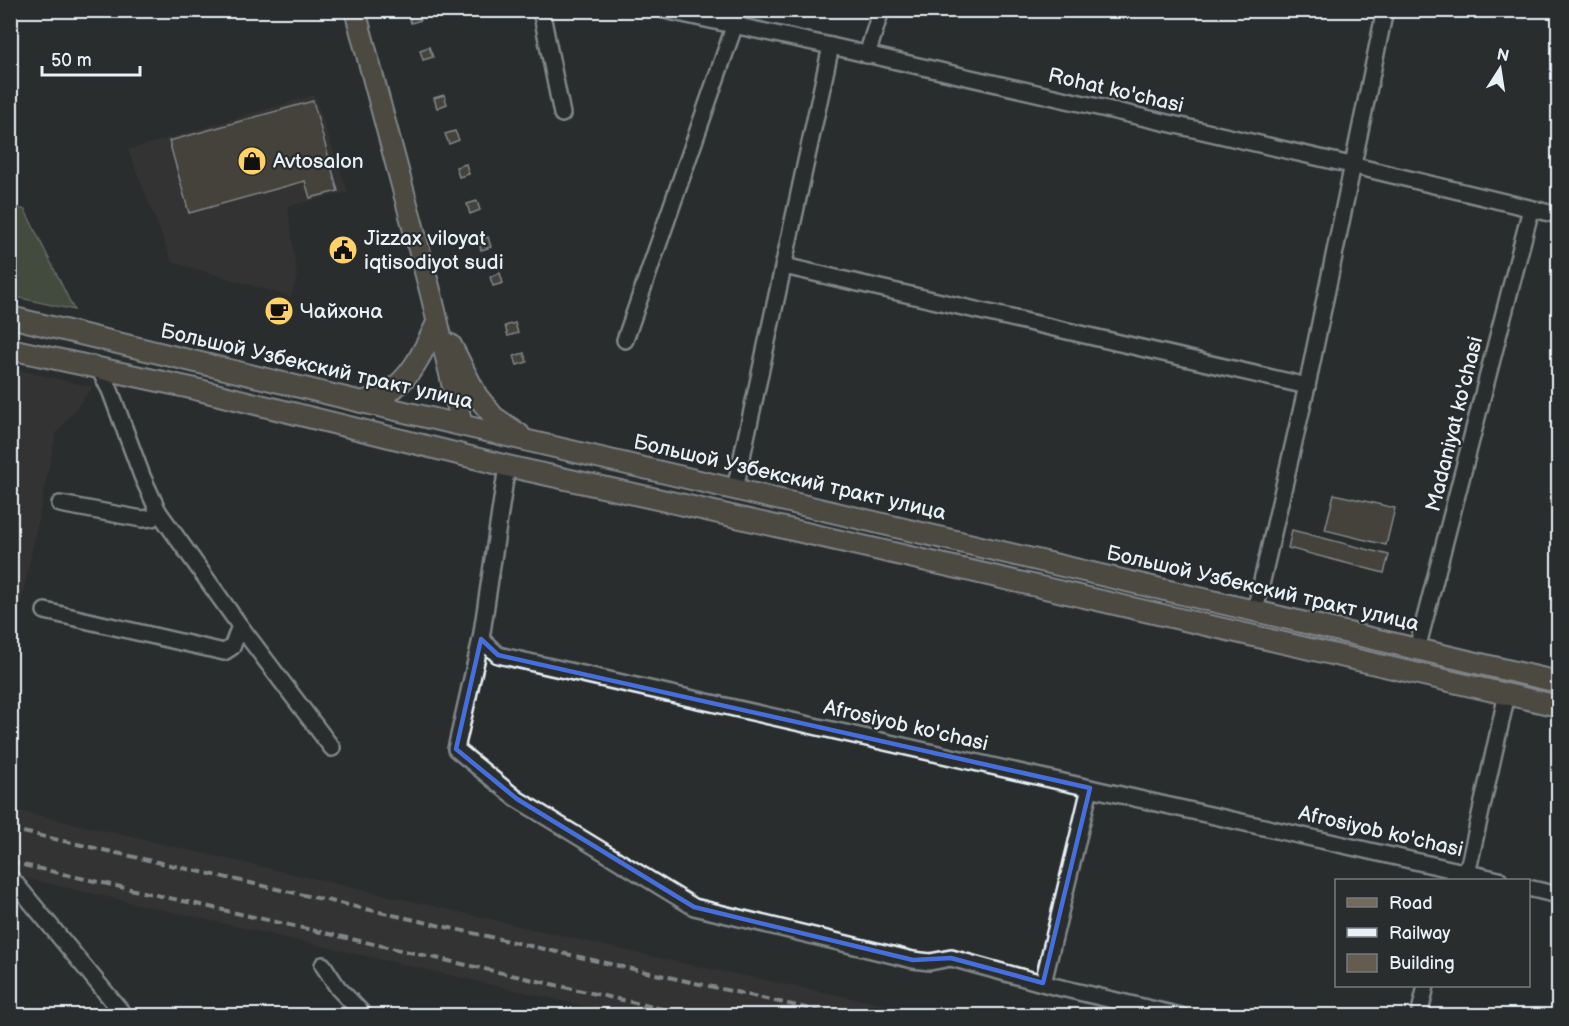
<svg xmlns="http://www.w3.org/2000/svg" width="1569" height="1026" viewBox="0 0 1569 1026" font-family="'Balsamiq Sans',sans-serif">
<rect width="100%" height="100%" fill="#2a2d2e"/>
<filter id="ink" filterUnits="userSpaceOnUse"><feTurbulence type="fractalNoise" baseFrequency=".0167" numOctaves="2"/><feDisplacementMap in="SourceGraphic" scale="12" xChannelSelector="R" yChannelSelector="G"/><feConvolveMatrix kernelMatrix="1 2 1 2 8 2 1 2 1" color-interpolation-filters="sRGB"/></filter>
<g filter="url(#ink)">
<g fill="#3c3b37">
<polygon points="314,95 348,192 288,206 297,277 291,297 172,262 128,150"/>
<polygon points="11,368 93,387 56,434 11,652"/>
<polygon points="11,809 672,961 935,1015 624,1015 11,875"/>
</g>
<polygon fill="#646d53" stroke="#a6afa6" stroke-width="1.5" points="11,205 25,210 74,310 11,296"/>
<g fill="#655c4d" stroke="#e8f1f8" stroke-width="1.5">
<polygon points="418,11 421,20 411,23 408,14"/>
<polygon points="429,47 433,57 423,60 420,50"/>
<polygon points="444,95 447,104 437,108 434,98"/>
<polygon points="313,101 338,191 310,198 305,181 189,213 169,141"/>
<polygon points="455,131 459,140 449,144 445,134"/>
<polygon points="466,164 469,174 459,177 456,167"/>
<polygon points="477,201 480,210 470,214 467,204"/>
<polygon points="488,237 491,247 481,250 478,240"/>
<polygon points="500,273 503,283 493,286 490,277"/>
<polygon points="515,323 518,333 508,336 505,326"/>
<polygon points="524,353 527,362 517,365 514,356"/>
<polygon points="1334,494 1395,508 1386,545 1325,530"/>
<polygon points="1292,530 1389,555 1384,573 1288,548"/>
</g>
<g fill="none" stroke-linecap="round" stroke-linejoin="round">
<g stroke="#e8f1f8" stroke-width="20">
<g id="minor">
<polyline points="541,10 562,114"/>
<polyline points="664,10 831,46 1351,165 1558,215"/>
<polyline points="867,55 881,10"/>
<polyline points="784,266 1307,386"/>
<polyline points="625,340 740,10"/>
<polyline points="99,369 110,390 142,476 158,511 240,626 332,748"/>
<polyline points="507,466 481,639 498,655 1499,880"/>
<polyline points="735,489 831,46"/>
<polyline points="60,504 142,519 152,518 158,511"/>
<polyline points="45,611 224,652 232,647 240,626"/>
<polyline points="1255,611 1307,386 1385,10"/>
<polyline points="481,639 456,749 517,799 694,907 913,960 930,962 951,958 1053,986 1181,1016"/>
<polyline points="1417,649 1531,209"/>
<polyline points="11,878 125,1016"/>
<polyline points="1453,880 1469,865 1507,694"/>
<polyline points="1528,888 1558,895"/>
<polyline points="323,965 338,988 365,1016"/>
<polyline points="1043,983 1090,788"/>
<polyline points="1419,1016 1426,986"/>
</g>
</g>
<g stroke="#e8f1f8" stroke-width="24">
<g id="major">
<polyline points="355,10 431,294 462,425"/>
<polyline points="10,317 362,402 1558,682"/>
<polyline points="451,345 477,396 494,417 519,434"/>
<polyline points="10,349 191,388 507,466 684,505 1558,706"/>
<path d="M362 402C371 399 381 396 388 392 414 376 424 348 437 323"/>
</g>
</g>
<use href="#minor" stroke="#2a2d2e" stroke-width="15"/>
<use href="#major" stroke="#746a5a" stroke-width="20"/>
<g stroke="#e8f1f8" stroke-width="4" stroke-dasharray="9 4.5" stroke-linecap="butt">
<polyline points="10,829 842,1016"/>
<polyline points="10,862 693,1016"/>
</g>
</g>
</g>
<path d="M0 0H1569V1026H0ZM481 639 498 655 1090 788 1043 983 951 958 913 960 694 907 517 799 456 749Z" fill="#2a2d2e" fill-opacity=".55" fill-rule="evenodd"/>
<path fill="none" stroke="#466fde" stroke-width="4.5" stroke-linejoin="round" d="M481 639 498 655 1090 788 1043 983 951 958 913 960 694 907 517 799 456 749Z"/>
<defs>
<g id="shop-disc" transform="scale(1.5)"><circle r="9.5" fill="#ffd166" stroke="#2a2d2e"/><path d="M-5-2.5h2.3a2.7 3.5 0 0 1 5.4 0H5L5.5 6h-11ZM-1.5-2.5h3a1.5 2.3 0 0 0-3 0Z" fill="#111"/></g>
<g id="civic-disc" transform="scale(1.5)"><circle r="9.5" fill="#ffd166" stroke="#2a2d2e"/><path d="M-.6-6.5H3V-4.5H.6V-3L4-1V1h2V6H-6V1h2V-1L-.6-3ZM-1.2 2.5V6h2.4V2.5Z" fill="#111"/></g>
<g id="cafe-disc" transform="scale(1.5)"><circle r="9.5" fill="#ffd166" stroke="#2a2d2e"/><path d="M-5.5-4.5H6V0H3Q3 3.5 0 3.5H-2.5Q-5.5 3.5-5.5 0ZM3-3.2v2h1.7v-2ZM-6 4.5H4V6H-6Z" fill="#111"/></g>
</defs>
<g fill-rule="evenodd">
<use href="#shop-disc" x="252" y="161"/>
<use href="#civic-disc" x="343" y="250"/>
<use href="#cafe-disc" x="279" y="311"/>
</g>
<g text-anchor="middle" stroke-width="4.5" stroke-linejoin="round" paint-order="stroke">
<g font-size="21" fill="#e8f1f8" stroke="#2a2d2e">
<text transform="translate(1116 90) rotate(13)" y="7">Rohat ko'chasi</text>
<text transform="translate(317 366) rotate(13)" y="7">Большой Узбекский тракт улица</text>
<text transform="translate(1454 424) rotate(-76)" y="7">Madaniyat ko'chasi</text>
<text transform="translate(790 477) rotate(13)" y="7">Большой Узбекский тракт улица</text>
<text transform="translate(1263 588) rotate(13)" y="7">Большой Узбекский тракт улица</text>
<text transform="translate(906 725) rotate(13)" y="7">Afrosiyob ko'chasi</text>
<text transform="translate(1381 831) rotate(13)" y="7">Afrosiyob ko'chasi</text>
</g>
<g font-size="21" fill="#e8f1f8" stroke="#2a2d2e" text-anchor="start">
<text x="273" y="168">Avtosalon</text>
<text x="364" y="245">Jizzax viloyat<tspan x="364" dy="24">iqtisodiyot sudi</tspan></text>
<text x="300" y="318">Чайхона</text>
</g>
</g>
<rect width="1569" height="1026" fill="none" stroke="#2a2d2e" stroke-width="36"/>
<rect x="18" y="18" width="1533" height="990" fill="none" stroke="#e8f1f8" stroke-width="2" filter="url(#ink)"/>
<rect x="1335" y="879" width="195" height="108" fill="#2a2d2e" stroke="#767b7f" stroke-width="1.5"/>
<rect x="1347" y="898" width="30" height="9" fill="#746a5a" stroke="#767b7f" stroke-width="1.5"/>
<text x="1389" y="909" font-size="18" fill="#e8f1f8">Road</text>
<rect x="1347" y="928" width="30" height="9" fill="#e8f1f8" stroke="#767b7f" stroke-width="1.5"/>
<text x="1389" y="939" font-size="18" fill="#e8f1f8">Railway</text>
<rect x="1347" y="954" width="30" height="18" fill="#655c4d" stroke="#767b7f" stroke-width="1.5"/>
<text x="1389" y="969" font-size="18" fill="#e8f1f8">Building</text>
<g transform="translate(1500 69) rotate(12)" stroke="#2a2d2e" stroke-width="4.5" paint-order="stroke">
<path d="M0-4.5L10 22L0 15L-10 22Z" fill="#e8f1f8"/>
<text y="-9" font-size="16" font-weight="bold" text-anchor="middle" fill="#e8f1f8">N</text>
</g>
<path d="M42 66v9h98v-9" fill="none" stroke="#e8f1f8" stroke-width="3"/>
<text x="51" y="66" font-size="18" fill="#e8f1f8" stroke="#2a2d2e" stroke-width="4.5" paint-order="stroke">50 m</text>
</svg>
